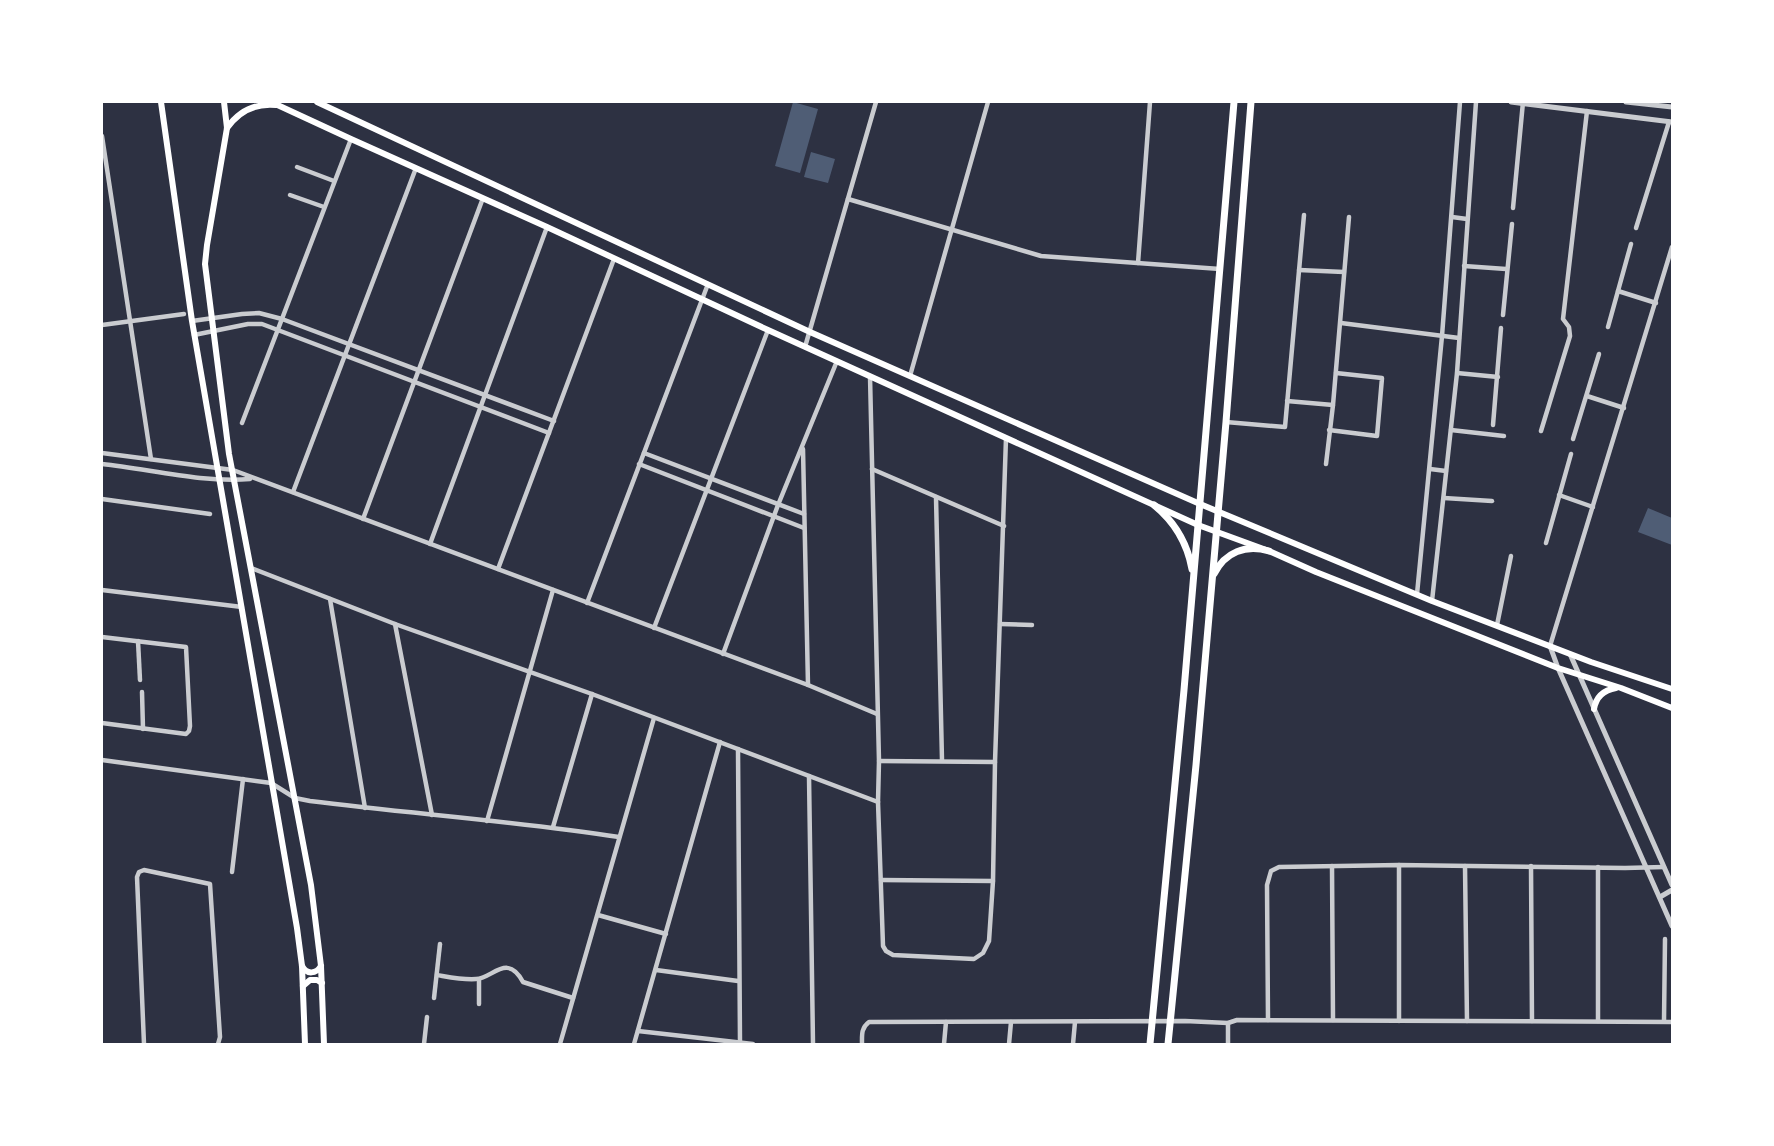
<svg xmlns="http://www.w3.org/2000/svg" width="1774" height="1146" viewBox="0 0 1774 1146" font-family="Merriweather,serif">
<rect width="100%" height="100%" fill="#2d3142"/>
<g fill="#4f5d75">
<polygon points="793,102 818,109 800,173 775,166"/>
<polygon points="811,152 835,159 828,183 804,177"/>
<polygon points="1648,508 1672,518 1672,545 1638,532"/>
</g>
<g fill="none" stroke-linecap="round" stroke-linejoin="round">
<g stroke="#caccd0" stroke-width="4.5">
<polyline points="102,136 151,459"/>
<polyline points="297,167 334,181"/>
<polyline points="290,195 324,207"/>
<polyline points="848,199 1041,256 1220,269"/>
<polyline points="1513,208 1523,102"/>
<polyline points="1452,217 1467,219"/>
<polyline points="1636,228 1669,122"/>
<polyline points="1138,263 1150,102"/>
<polyline points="1464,266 1506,269"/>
<polyline points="1299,270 1344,272"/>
<polyline points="1618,291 1656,303"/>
<polyline points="1503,315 1512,224"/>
<polyline points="192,321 242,314 259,313 282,319 554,421"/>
<polyline points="1341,323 1459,338"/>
<polyline points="102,325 184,314"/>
<polyline points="1608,327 1631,244"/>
<polyline points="194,335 248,324 262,324 549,433"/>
<polyline points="805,347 876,102"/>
<polyline points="1457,373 1498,377"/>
<polyline points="870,376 879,761 878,802 883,946 886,951 893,955 974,959 983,953 989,941 993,881 995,762 1006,438"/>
<polyline points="910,376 988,102"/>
<polyline points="1587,396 1624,408"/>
<polyline points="1287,401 1333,405"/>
<polyline points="1226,422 1285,427 1304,215"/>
<polyline points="242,423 351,139"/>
<polyline points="1493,425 1501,328"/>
<polyline points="1329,430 1377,436 1382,378 1336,373"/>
<polyline points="1451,430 1504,436"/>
<polyline points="1541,431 1570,336 1569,327 1563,319 1587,111"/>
<polyline points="1573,439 1599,354"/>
<polyline points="803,449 808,685"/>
<polyline points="102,453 233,470 808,685 877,714"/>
<polyline points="644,453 804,514"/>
<path d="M102 464C150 469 201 483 250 479"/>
<polyline points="639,464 804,528"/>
<polyline points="1326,464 1333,405 1349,217"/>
<polyline points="872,469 1004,526"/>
<polyline points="1430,469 1446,471"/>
<polyline points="293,492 416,168"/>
<polyline points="1559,495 1593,507"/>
<polyline points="936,497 942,760"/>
<polyline points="1444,498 1492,501"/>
<polyline points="102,499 210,514"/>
<polyline points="363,519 483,198"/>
<polyline points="1546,543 1571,454"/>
<polyline points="430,544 547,227"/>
<polyline points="251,568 395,624 592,694 878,802"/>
<polyline points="498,569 614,259"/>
<polyline points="102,590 242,607"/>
<polyline points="1417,594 1442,336 1460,102"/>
<polyline points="330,599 365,808"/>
<polyline points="1432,601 1457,373 1476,102"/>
<polyline points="587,603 708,284"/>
<polyline points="395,624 432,815"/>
<polyline points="1000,624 1032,625"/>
<polyline points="1497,625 1511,556"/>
<polyline points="654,628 768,330"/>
<polyline points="102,637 186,647 190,726 189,731 186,734 102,723"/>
<polyline points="138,641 140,680"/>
<polyline points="1550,646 1672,247"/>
<polyline points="723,654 778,505 837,361"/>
<polyline points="142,692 143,729"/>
<polyline points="738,749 740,1043"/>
<path d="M102 760 271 783 295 798 310 801C413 814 516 821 619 837"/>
<polyline points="879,761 995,762"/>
<polyline points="809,776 813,1044"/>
<polyline points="487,821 553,590"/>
<polyline points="553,827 592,694"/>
<polyline points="1332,866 1333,1020"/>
<polyline points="1465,866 1467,1021"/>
<polyline points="1531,866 1532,1021"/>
<polyline points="1598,867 1598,1021"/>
<polyline points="232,872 243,779"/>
<polyline points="881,880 993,881"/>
<polyline points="598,915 666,934"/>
<polyline points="656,970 738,981"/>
<path d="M437 975C449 977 463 980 476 979 492 979 507 952 523 982L573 998"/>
<polyline points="434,998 440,944"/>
<polyline points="479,1004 479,980"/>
<polyline points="1268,1020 1267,885 1271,871 1279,867 1399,865 1625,868 1664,867"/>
<polyline points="1399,1021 1399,865"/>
<polyline points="1664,1021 1665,939"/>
<polyline points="638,1031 753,1044"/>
<polyline points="144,1044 137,877 139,872 144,870 210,884 220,1037 218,1044"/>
<polyline points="424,1044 427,1017"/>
<polyline points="560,1044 654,718"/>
<polyline points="634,1044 720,742"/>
<path d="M862 1044C862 1035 861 1028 869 1022L1185 1021 1228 1023 1237 1020 1672 1022"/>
<polyline points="944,1044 946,1022"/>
<polyline points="1009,1044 1011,1022"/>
<polyline points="1073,1044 1075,1022"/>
<polyline points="1228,1044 1228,1023"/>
</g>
<g stroke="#caccd0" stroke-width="5">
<polyline points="1511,102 1672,122"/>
<polyline points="1626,102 1672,107"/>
<polyline points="1550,646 1558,668 1672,926"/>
<polyline points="1570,654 1672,885"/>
<polyline points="1660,897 1672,890"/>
</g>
<g stroke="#fff" stroke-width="6">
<polyline points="161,102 192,321 297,928 302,966 305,1044"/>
<polyline points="224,102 227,128 207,245 205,264 229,454 311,885 321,966 324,1044"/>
<polyline points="271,102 351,139 547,227 768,330 1198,525 1269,551 1316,572 1558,668 1621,688 1672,708"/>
<polyline points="317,102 810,332 1200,504 1432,601 1591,662 1672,689"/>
<path d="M227 128C239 111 255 103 276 105"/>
<path d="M1594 709C1596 697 1604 690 1616 688"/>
<path d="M302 966C307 975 316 974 321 966"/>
<polyline points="303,986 310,980 317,980 322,983"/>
</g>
<g stroke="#fff" stroke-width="7">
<path d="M1154 505C1175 522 1187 542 1192 569"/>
<path d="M1214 574C1225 552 1246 544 1269 551"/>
<polyline points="1150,1044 1184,690 1234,102"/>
<polyline points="1168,1044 1196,765 1226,422 1251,102"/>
</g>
</g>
<rect width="1774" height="1146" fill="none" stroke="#ffffff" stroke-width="206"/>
</svg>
